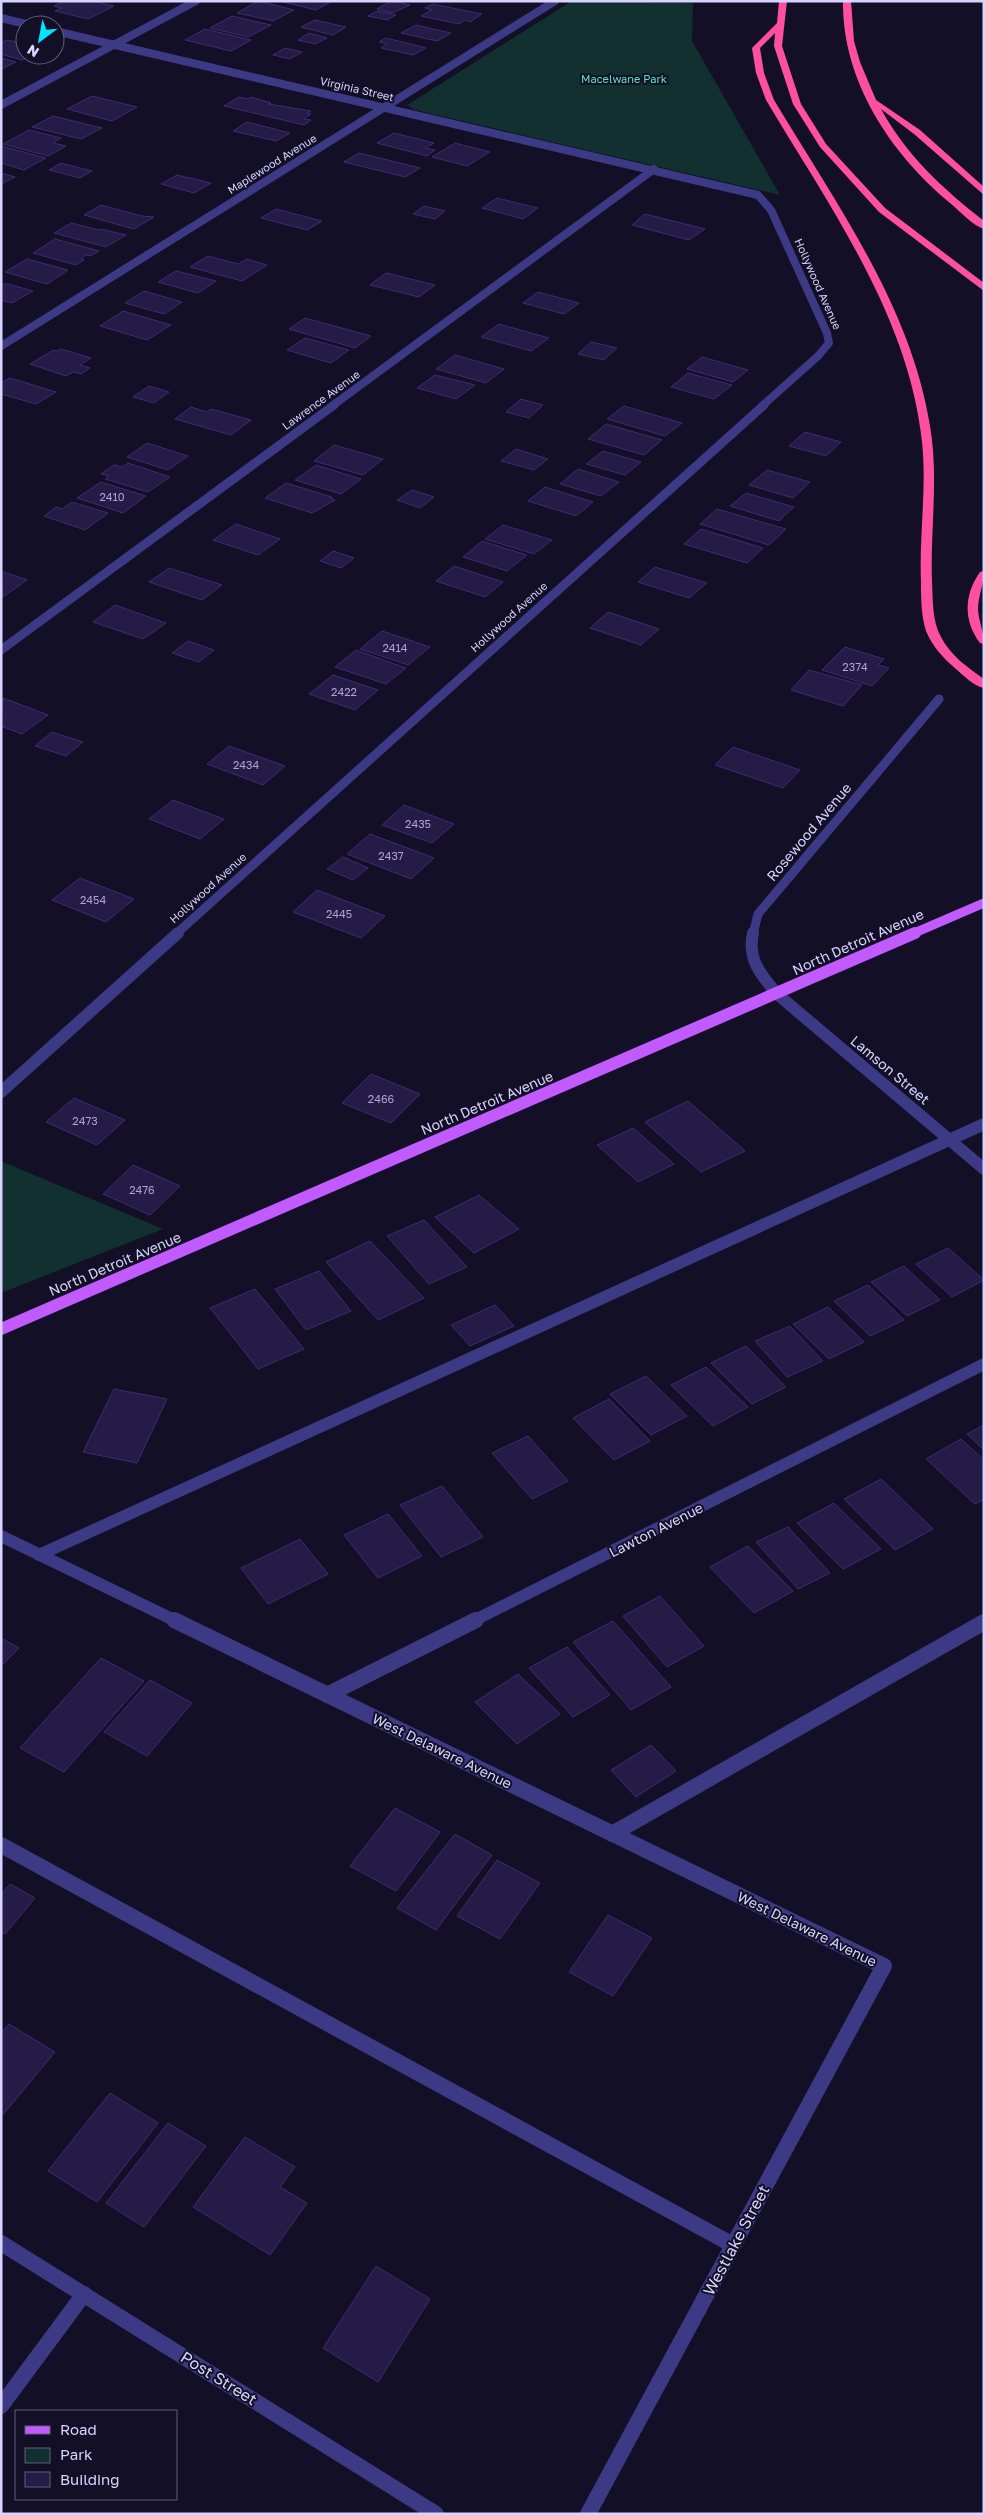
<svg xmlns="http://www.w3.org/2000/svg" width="985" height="2515" viewBox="0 0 985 2515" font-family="'Golos Text',sans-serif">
<rect width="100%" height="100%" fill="#130f26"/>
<g fill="#12302f">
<polygon points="572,1 693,3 692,41 780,195 415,110 407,105"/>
<polygon points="1,1161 163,1229 1,1293"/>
</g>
<g fill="#241b47" stroke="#3b2d73">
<polygon points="64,1 93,1 114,6 88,19 55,11 62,8 54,6"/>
<polygon points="258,1 294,10 273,21 237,13"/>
<polygon points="279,1 332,1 316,10"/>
<polygon points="391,1 394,1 410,5 392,13 377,9"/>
<polygon points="433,4 482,14 470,22 465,20 459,24 421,16 432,10 425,8"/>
<polygon points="377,11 396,15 387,20 368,16"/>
<polygon points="232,16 271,25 248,37 210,28"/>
<polygon points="315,20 346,27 333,35 301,27"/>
<polygon points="416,25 451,33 437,41 401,33"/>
<polygon points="205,29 251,40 231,51 185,40"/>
<polygon points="309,33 327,38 315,44 298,40"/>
<polygon points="386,38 426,48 413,55 381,48 387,44 379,42"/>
<polygon points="7,40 25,44 25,55 32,55 22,60 1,54 1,43"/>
<polygon points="285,48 302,52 290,59 273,55"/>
<polygon points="1,58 16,62 1,69"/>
<polygon points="92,96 137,107 112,121 67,109"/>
<polygon points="239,97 248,99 251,97 271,103 269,104 311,111 307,113 311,114 304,119 311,120 304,125 224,106"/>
<polygon points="53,116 102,128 81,139 32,127"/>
<polygon points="247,122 290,133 276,141 233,131"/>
<polygon points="29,130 61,138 53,143 66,146 48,156 3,144"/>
<polygon points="394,133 434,143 425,148 435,150 427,156 377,143"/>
<polygon points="455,143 490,152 467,166 432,157"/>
<polygon points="1,146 46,158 24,170 1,163"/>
<polygon points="359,153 420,168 405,177 344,162"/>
<polygon points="61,163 92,171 80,178 49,170"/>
<polygon points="1,173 15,177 1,184"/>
<polygon points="177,175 211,183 194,193 161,184"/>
<polygon points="497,198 538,208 523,219 482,208"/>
<polygon points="101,205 142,216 154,217 134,229 84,215"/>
<polygon points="424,206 445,211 435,219 413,214"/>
<polygon points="276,209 322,221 307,230 261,218"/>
<polygon points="645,214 705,229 689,240 632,225"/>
<polygon points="71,223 99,230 101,229 126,235 106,247 54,233"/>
<polygon points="55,239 99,251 90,256 86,255 81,259 84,260 76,265 33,253"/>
<polygon points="208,256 238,264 247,259 267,265 242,281 190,267"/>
<polygon points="27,259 68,270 47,284 5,272"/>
<polygon points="176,271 216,281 198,293 158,282"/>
<polygon points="386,273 435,285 419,297 370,285"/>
<polygon points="1,284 8,284 33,291 12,303 1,300"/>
<polygon points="144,291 182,302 164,314 125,303"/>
<polygon points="538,292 579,303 564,314 523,303"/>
<polygon points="123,311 171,325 147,340 100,326"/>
<polygon points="305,318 371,336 355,348 289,329"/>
<polygon points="499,324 549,338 531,351 481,337"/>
<polygon points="305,338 349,350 331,363 287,350"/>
<polygon points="591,342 617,348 604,360 578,354"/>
<polygon points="61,349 91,358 80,365 90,368 81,374 73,372 66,376 30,364 53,350 57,351"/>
<polygon points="455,355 504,369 486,383 436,369"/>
<polygon points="702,357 748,370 733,382 687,369"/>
<polygon points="688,373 732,385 714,399 671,387"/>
<polygon points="435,375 475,385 456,399 417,388"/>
<polygon points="10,378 56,392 36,404 1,394 1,383"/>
<polygon points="149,386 169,392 154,403 133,397"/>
<polygon points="521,399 543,405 529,418 506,412"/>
<polygon points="624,406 682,423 665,436 607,419"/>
<polygon points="191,407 207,412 211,409 251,420 231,435 175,419"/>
<polygon points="606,424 662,440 644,455 588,439"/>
<polygon points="805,432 841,442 826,456 789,446"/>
<polygon points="147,443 188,456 168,470 127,457"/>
<polygon points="334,445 383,459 363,475 314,461"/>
<polygon points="516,449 548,459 534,470 501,461"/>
<polygon points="603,451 641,462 625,475 586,464"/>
<polygon points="128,463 170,477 148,492 105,479 109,476 101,474 114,465 122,467"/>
<polygon points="316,465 361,479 341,494 295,480"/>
<polygon points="578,469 619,482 601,496 560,484"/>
<polygon points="767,470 810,482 793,498 749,485"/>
<polygon points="101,482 146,496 123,513 77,498"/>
<polygon points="286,483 332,497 330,498 335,500 312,513 265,498"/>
<polygon points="545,487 593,502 576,516 528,501"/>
<polygon points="412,490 434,497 420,508 397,500"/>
<polygon points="746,493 794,507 779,521 730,506"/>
<polygon points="72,502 108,513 85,530 44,516 56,507 62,509"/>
<polygon points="717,509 786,529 769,545 700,524"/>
<polygon points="236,524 280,539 258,555 213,540"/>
<polygon points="503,525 552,540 534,554 485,539"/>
<polygon points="701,529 763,548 747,563 684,544"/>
<polygon points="482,541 527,555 507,571 463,557"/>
<polygon points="333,551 354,558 341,568 320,561"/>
<polygon points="454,566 503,582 485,597 436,581"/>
<polygon points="655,567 707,583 689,598 638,582"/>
<polygon points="169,568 222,585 202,600 149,582"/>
<polygon points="1,571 27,580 3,597"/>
<polygon points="115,605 166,623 143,639 93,622"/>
<polygon points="608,612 659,629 641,645 590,628"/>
<polygon points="382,631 430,647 408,665 360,649"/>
<polygon points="188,641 214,650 199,662 172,653"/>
<polygon points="845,647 884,659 878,665 889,668 872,686 822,670"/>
<polygon points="356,650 406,668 386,684 335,667"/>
<polygon points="809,670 862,685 843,706 791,690"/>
<polygon points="333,675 378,690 355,710 309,694"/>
<polygon points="3,698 48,715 22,734 1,726"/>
<polygon points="52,732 83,742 66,756 35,746"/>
<polygon points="229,746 285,766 263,785 207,764"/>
<polygon points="733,747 800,770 783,788 715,765"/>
<polygon points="173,800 224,819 200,839 149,819"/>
<polygon points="404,805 454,824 432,843 382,825"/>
<polygon points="370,834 434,858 411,879 347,854"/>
<polygon points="343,857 368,868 353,880 327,869"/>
<polygon points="80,878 134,899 106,922 52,900"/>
<polygon points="317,890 385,916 361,938 293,912"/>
<polygon points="371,1074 420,1094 391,1123 342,1103"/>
<polygon points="74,1098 125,1120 97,1145 46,1122"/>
<polygon points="688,1101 745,1151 701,1172 645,1122"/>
<polygon points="633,1128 674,1164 638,1182 597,1145"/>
<polygon points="133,1165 180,1186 150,1215 103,1194"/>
<polygon points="479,1195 519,1229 474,1253 435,1217"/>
<polygon points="424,1220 467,1267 429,1284 387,1236"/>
<polygon points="370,1241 424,1298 378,1320 326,1262"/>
<polygon points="948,1248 984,1280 952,1297 916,1264"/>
<polygon points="904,1266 940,1300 907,1316 871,1282"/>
<polygon points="319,1271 351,1311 306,1330 275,1289"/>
<polygon points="868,1285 904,1320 870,1336 834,1301"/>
<polygon points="255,1289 304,1349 258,1369 210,1308"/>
<polygon points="495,1305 514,1326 470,1346 451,1325"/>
<polygon points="828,1307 864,1342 829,1359 793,1324"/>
<polygon points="790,1326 823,1361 787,1377 755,1341"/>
<polygon points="746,1346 786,1387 752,1404 711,1363"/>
<polygon points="706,1367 748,1407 713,1426 671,1385"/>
<polygon points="646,1376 687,1416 651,1435 610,1394"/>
<polygon points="114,1389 167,1399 137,1463 83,1452"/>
<polygon points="609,1399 650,1441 614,1460 573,1418"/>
<polygon points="984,1425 984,1450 967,1434"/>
<polygon points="528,1436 568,1481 532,1499 492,1453"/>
<polygon points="961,1439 984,1460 984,1499 975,1504 926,1459"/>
<polygon points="881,1479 933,1529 895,1550 844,1499"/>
<polygon points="442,1486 483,1537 441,1557 400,1505"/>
<polygon points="834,1503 881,1549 843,1569 797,1523"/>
<polygon points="388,1514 422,1556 378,1578 344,1535"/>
<polygon points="788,1527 830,1573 798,1589 756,1542"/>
<polygon points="300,1539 328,1574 268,1604 241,1568"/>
<polygon points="748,1546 793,1591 754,1613 710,1567"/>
<polygon points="660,1596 704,1646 667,1667 623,1616"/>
<polygon points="613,1621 671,1687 631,1710 573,1642"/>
<polygon points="1,1638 19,1648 1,1666"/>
<polygon points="567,1647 610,1695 573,1717 529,1668"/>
<polygon points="101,1658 144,1681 64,1772 20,1748"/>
<polygon points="518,1674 560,1714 517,1744 475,1702"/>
<polygon points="150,1680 192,1703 147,1756 104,1732"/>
<polygon points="651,1745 676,1771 636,1797 611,1770"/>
<polygon points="395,1808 440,1832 396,1891 350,1866"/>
<polygon points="455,1834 492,1855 436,1930 397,1908"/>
<polygon points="497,1860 540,1883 500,1939 457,1916"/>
<polygon points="10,1884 35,1898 5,1934 1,1932 1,1894"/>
<polygon points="608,1915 652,1938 613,1996 569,1972"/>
<polygon points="9,2024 55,2052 1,2117 1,2033"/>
<polygon points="110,2093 158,2123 97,2202 48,2171"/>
<polygon points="168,2123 206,2146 144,2227 106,2203"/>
<polygon points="245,2137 295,2167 280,2187 307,2203 270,2255 193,2207"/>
<polygon points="376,2266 430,2299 378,2382 323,2348"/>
</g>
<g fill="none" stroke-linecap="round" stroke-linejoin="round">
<g stroke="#3d3a85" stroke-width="8">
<polyline points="1,18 30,25"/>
<polyline points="55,31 758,195 771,210 827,333 829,343 818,356 762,406"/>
<polyline points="1,105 196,1"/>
<polyline points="1,346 555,1"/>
<polyline points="332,406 654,169"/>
</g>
<g stroke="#3d3a85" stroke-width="9">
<polyline points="1,650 334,405"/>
<polyline points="176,934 764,405"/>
<polyline points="753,934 758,914 939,699"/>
</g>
<g stroke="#3d3a85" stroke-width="12">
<path d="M753 933C747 959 761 975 777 994L984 1169"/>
<polyline points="1,1092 178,933"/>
<polyline points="1,1536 176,1621"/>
<polyline points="39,1555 984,1124"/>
<polyline points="473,1621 984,1364"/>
</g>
<g stroke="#3d3a85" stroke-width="16">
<polyline points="174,1620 884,1966 588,2514"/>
<polyline points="327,1695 476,1620"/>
<polyline points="612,1834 984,1622"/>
<polyline points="1,1845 733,2245"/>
<polyline points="1,2243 436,2514"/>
<polyline points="1,2406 84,2294"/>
</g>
<polyline stroke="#c25bff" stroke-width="9" points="912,934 984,903"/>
<polyline stroke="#c25bff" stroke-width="12" points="1,1329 915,933"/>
<g fill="#ff4fa3" fill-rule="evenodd">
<path d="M779 1H787L782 46 801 104 826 144 885 208 984 283V291L879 212 820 147 793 104 774 46 775 33 760 48 764 73 774 100C835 202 911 306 930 426 939 478 930 530 932 582 933 600 932 621 941 637 950 655 968 668 984 679V688C974 686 964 676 956 669 944 659 932 646 926 631 921 615 921 598 921 582 919 535 927 488 922 442 909 316 829 206 766 100L756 73 752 48 777 23Z"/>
<path d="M843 1H851L854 41 860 62 876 100 920 130 984 187V195L914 134 881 109C907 156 942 188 984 221V229C972 225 960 211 950 203 891 154 842 81 843 1Z"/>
<path d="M984 571C984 584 978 596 978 610 979 622 984 632 984 644L980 643C963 620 964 595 980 572Z"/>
</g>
</g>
<g text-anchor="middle" stroke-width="4" stroke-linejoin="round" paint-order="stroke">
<g font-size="11" fill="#5fe0c0" stroke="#130f26">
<text x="624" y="83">Macelwane Park</text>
</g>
<g font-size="11" fill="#d9d4ff" stroke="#130f26">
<text transform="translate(357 89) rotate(13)" y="4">Virginia Street</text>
<text transform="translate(272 164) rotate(-32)" y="4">Maplewood Avenue</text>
<text transform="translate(818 284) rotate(66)" y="4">Hollywood Avenue</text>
<text transform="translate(321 400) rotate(-36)" y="4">Lawrence Avenue</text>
<text transform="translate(509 617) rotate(-42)" y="4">Hollywood Avenue</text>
<text transform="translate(208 888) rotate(-42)" y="4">Hollywood Avenue</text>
</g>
<g font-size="11" fill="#aca6d1">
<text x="112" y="501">2410</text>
<text x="395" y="652">2414</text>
<text x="855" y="671">2374</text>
<text x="344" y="696">2422</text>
<text x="246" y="769">2434</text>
<text x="418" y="828">2435</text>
<text x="391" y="860">2437</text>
<text x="93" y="904">2454</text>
<text x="339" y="918">2445</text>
<text x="381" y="1103">2466</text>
<text x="85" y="1125">2473</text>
<text x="142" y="1194">2476</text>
</g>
<g font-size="14" fill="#d9d4ff" stroke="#130f26">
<text transform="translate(809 832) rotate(-50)" y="5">Rosewood Avenue</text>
<text transform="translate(858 942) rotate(-24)" y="5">North Detroit Avenue</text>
<text transform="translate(890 1070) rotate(40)" y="5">Lamson Street</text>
<text transform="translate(487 1103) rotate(-23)" y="5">North Detroit Avenue</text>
<text transform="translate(115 1264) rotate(-23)" y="5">North Detroit Avenue</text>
<text transform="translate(656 1530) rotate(-27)" y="5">Lawton Avenue</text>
<text transform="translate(442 1751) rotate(26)" y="5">West Delaware Avenue</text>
<text transform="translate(807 1929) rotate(26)" y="5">West Delaware Avenue</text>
</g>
<g font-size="16" fill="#d9d4ff" stroke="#130f26">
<text transform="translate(736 2240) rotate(-62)" y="6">Westlake Street</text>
<text transform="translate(219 2378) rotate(32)" y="6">Post Street</text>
</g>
</g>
<rect width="985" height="2515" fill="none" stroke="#d9d4ff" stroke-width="5"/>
<rect x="15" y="2410" width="162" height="90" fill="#130f26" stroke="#625e7d"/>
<rect x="25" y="2426" width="25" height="8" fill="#c25bff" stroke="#625e7d"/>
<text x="60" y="2435" font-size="15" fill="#d9d4ff">Road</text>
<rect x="25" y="2448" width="25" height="15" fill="#12302f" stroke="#625e7d"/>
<text x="60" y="2460" font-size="15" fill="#d9d4ff">Park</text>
<rect x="25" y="2472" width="25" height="15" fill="#241b47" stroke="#625e7d"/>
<text x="60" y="2485" font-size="15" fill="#d9d4ff">Building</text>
<g transform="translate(40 40) rotate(212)"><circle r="24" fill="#130f26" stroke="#625e7d"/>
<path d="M0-4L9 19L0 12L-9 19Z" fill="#00e5ff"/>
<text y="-8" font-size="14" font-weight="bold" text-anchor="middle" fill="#d9d4ff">N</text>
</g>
</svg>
